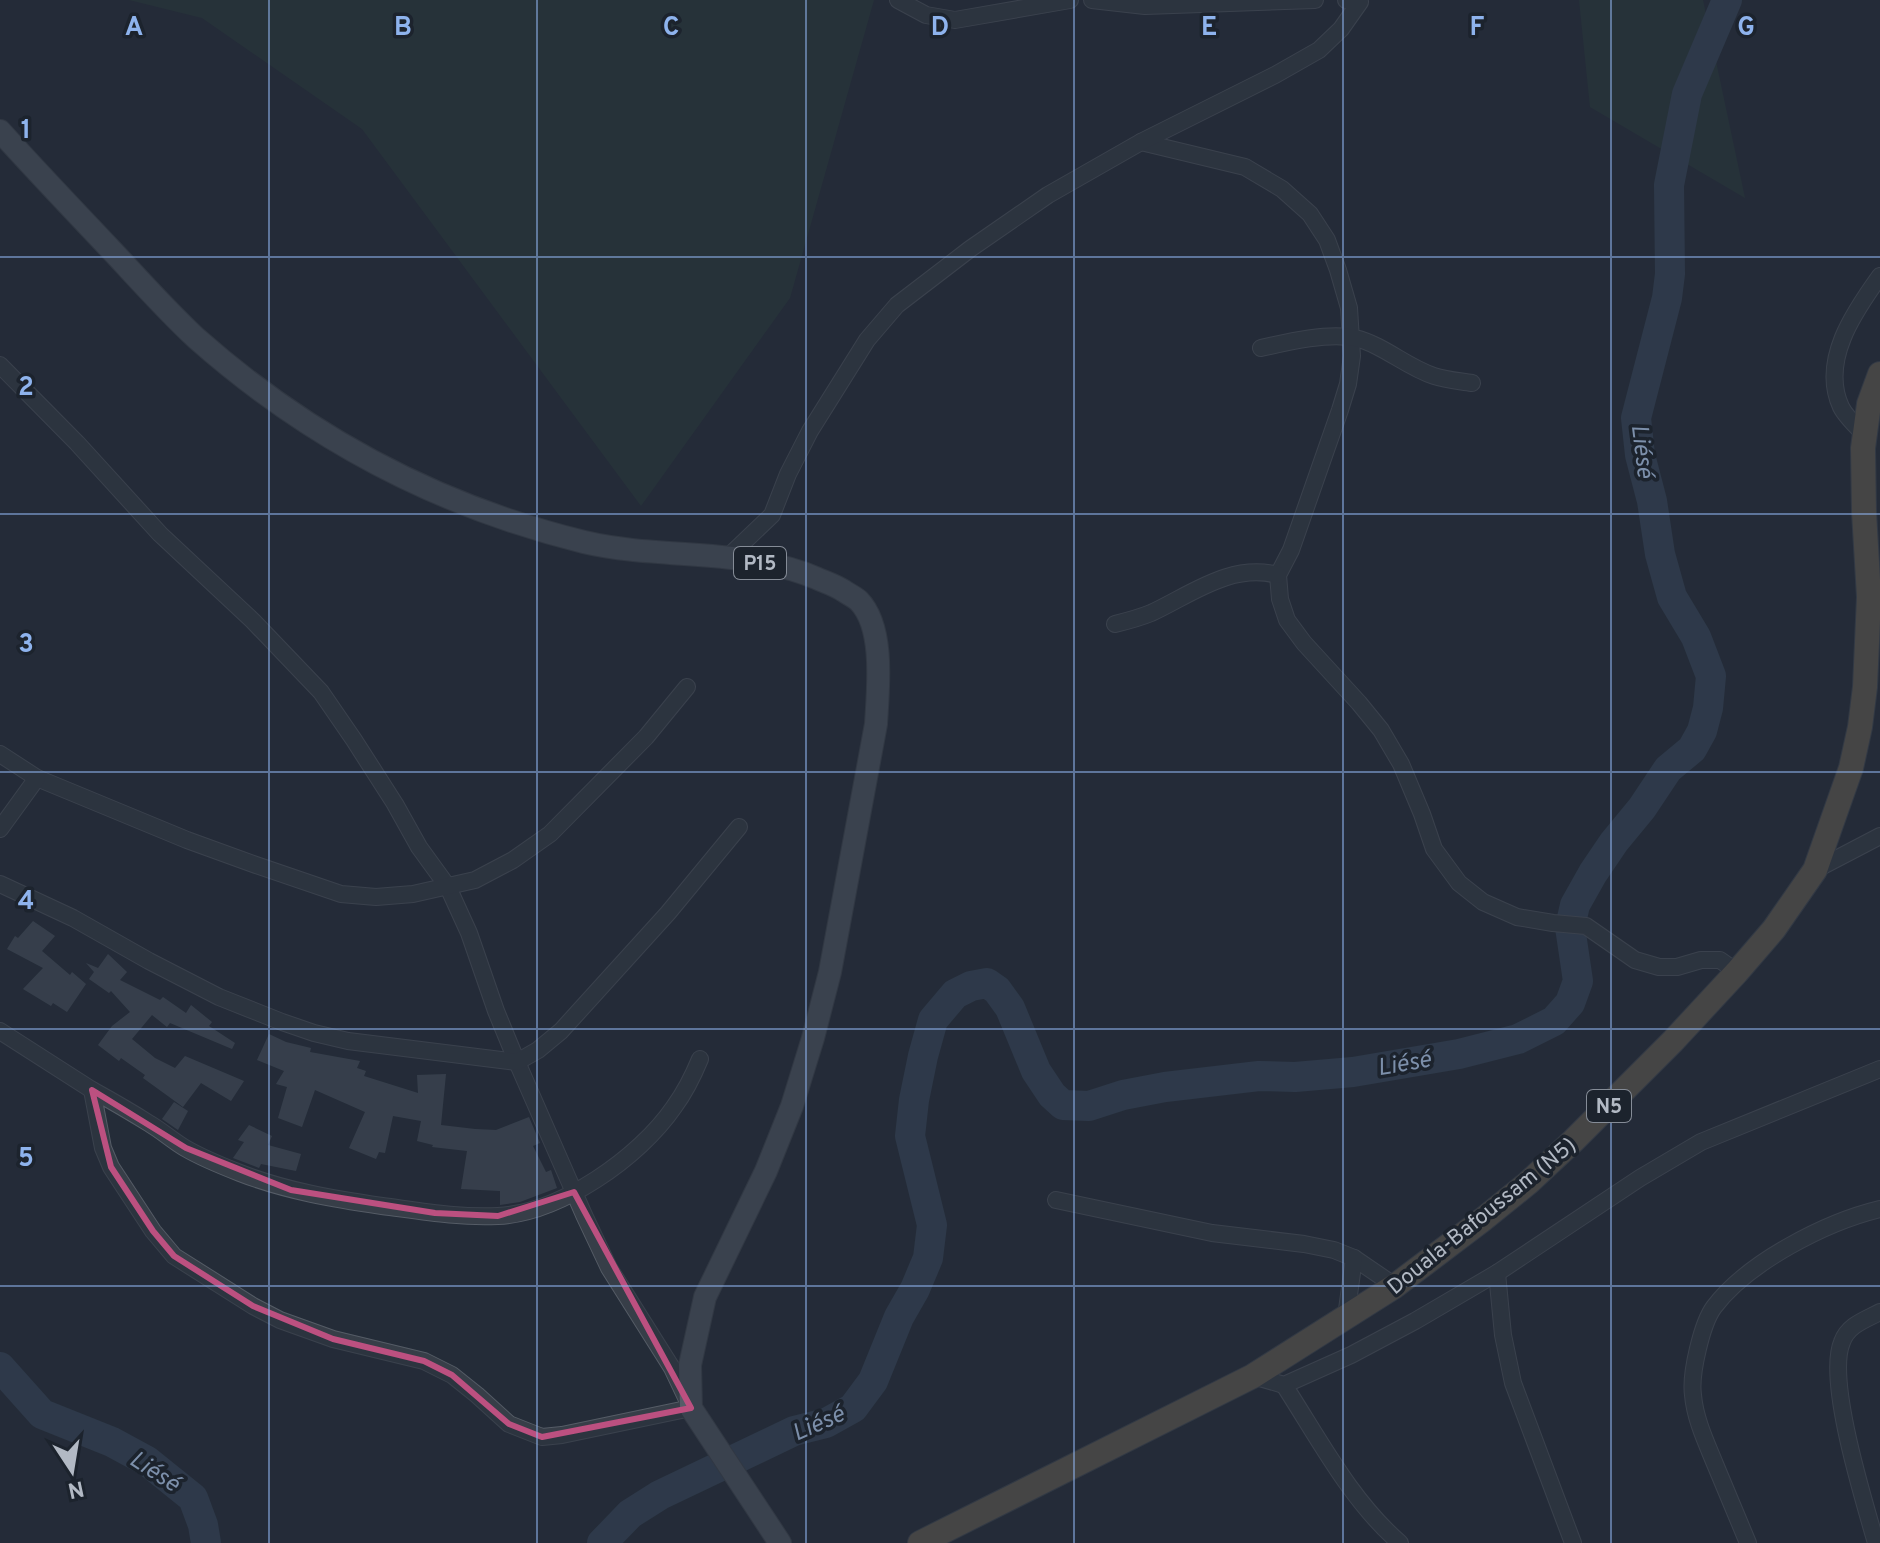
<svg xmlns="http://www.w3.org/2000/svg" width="1880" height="1543" viewBox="0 0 1880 1543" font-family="Overpass,sans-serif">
<rect width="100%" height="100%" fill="#242c38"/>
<g fill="#293a3b">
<polygon points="129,0 874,0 790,298 641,506 362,129 202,18"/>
<polygon points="1579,0 1703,0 1745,198 1590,107"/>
</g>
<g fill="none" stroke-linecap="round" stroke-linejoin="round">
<g stroke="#3a4a5f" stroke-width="30">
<polyline points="0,1367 42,1414 112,1442 147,1461 193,1498 203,1525 206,1543"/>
<polyline points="602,1543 630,1514 660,1495 794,1431 826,1423 853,1408 873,1381 899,1317 915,1289 928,1258 932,1225 910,1136 914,1100 923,1056 933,1020 955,994 971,986 987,983 997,990 1010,1008 1036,1071 1052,1095 1063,1105 1089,1106 1123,1095 1165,1087 1259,1076 1295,1077 1353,1072 1459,1054 1518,1039 1554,1021 1570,1003 1578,981 1570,927 1575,905 1593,873 1614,842 1642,808 1668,769 1692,749 1702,731 1708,708 1711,676 1696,637 1672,597 1660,554 1652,501 1640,455 1636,418 1667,298 1670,274 1669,185 1687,94 1727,0"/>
</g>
</g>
<g fill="#4c5663">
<polygon points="33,921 55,936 42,951 70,975 72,972 86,984 67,1012 53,1003 51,1006 23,989 43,968 7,949 15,936 18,938"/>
<polygon points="108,954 127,972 120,980 160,1000 163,997 186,1013 191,1005 212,1022 209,1026 235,1043 232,1049 170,1023 167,1027 152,1015 132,1039 155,1058 175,1068 185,1056 244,1081 231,1101 201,1083 183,1107 143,1078 145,1075 121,1058 119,1061 98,1045 112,1026 130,1012 111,991 109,993 89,979 94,972 86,963 98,968"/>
<polygon points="269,1034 286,1042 311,1048 310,1052 360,1061 357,1068 366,1071 364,1076 418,1093 417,1075 446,1074 441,1125 475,1129 496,1130 529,1117 540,1143 533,1146 546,1172 551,1170 557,1188 520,1202 500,1205 500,1191 461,1189 467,1151 432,1147 433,1145 417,1141 421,1121 393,1116 385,1153 379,1152 376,1159 349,1148 365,1112 315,1090 302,1127 278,1118 287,1087 276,1084 284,1071 257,1060"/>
<polygon points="174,1102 188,1111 178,1130 162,1119"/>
<polygon points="249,1125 272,1136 268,1145 301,1154 296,1171 261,1164 259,1168 233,1158 244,1142 238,1140"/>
</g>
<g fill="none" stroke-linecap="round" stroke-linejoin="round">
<g stroke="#555c66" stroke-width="18">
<g id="minor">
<polyline points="898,0 926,15 955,20 1070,0"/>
<polyline points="1092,0 1145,6 1315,0"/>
<polyline points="1141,142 1245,167 1282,189 1310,214 1327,240 1338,270 1349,308 1352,356 1348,384 1340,410 1291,550 1278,575 1280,599 1287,620 1304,643 1359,703 1381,730 1401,764 1422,814 1434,849 1459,883 1483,902 1517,917 1553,923 1586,926 1635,960 1659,967 1677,967 1701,960 1720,960 1737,972"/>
<path d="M1261 348C1287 342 1329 332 1355 338 1384 345 1406 367 1434 376 1446 380 1460 381 1472 383"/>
<path d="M0 365 77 443 160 534 253 621 321 692 354 740 395 804 419 847 448 887 469 933 496 1011 517 1062 584 1215 609 1268 672 1368 691 1408 562 1435 542 1437 509 1424 477 1395 452 1375 424 1361 333 1339 280 1320 253 1306 174 1256 153 1231 111 1167 103 1148 92 1090C112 1101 131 1112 150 1124 162 1131 173 1141 185 1148 202 1158 222 1166 240 1173 286 1191 334 1199 382 1206 420 1211 459 1218 498 1216 560 1213 639 1158 674 1107 685 1092 693 1076 700 1059"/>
<path d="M1865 435C1857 427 1846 417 1841 407 1820 361 1854 312 1880 276"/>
<polyline points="728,557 772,515 788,474 810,431 867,340 897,305 970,249 1048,195 1141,142 1275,75 1319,50 1341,29 1360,2 1346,0"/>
<path d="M1115 624C1127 621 1139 618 1151 613 1192 594 1230 563 1278 575"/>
<polyline points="0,754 37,778 187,840 256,865 341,894 376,897 413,894 475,880 513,860 550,834 646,737 687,687"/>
<polyline points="0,829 37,778"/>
<polyline points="1815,870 1880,836"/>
<polyline points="0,884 73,918 149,961 219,997 282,1022 314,1033 348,1041 517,1062 538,1050 561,1031 668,913 739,827"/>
<polyline points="0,1031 92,1090"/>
<polyline points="1056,1200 1212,1233 1304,1244 1334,1250 1354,1258 1395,1286"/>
<polyline points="1497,1273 1503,1335 1513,1383 1573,1543"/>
<polyline points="1346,1317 1354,1258"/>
<polyline points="1253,1376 1284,1385 1351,1355 1415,1321 1497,1273 1640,1178 1701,1142 1880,1069"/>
<path d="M1284 1385C1319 1439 1351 1501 1400 1543"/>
<path d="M1748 1543C1737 1517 1726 1490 1715 1464 1706 1442 1695 1419 1693 1395 1690 1374 1702 1323 1714 1307 1748 1262 1826 1222 1880 1209"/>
<path d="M1876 1543C1864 1501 1826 1380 1842 1342 1848 1325 1865 1320 1880 1312"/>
</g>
</g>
<g stroke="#404751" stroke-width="24">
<path id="major" d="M0 131C38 173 77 214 116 255 142 283 168 312 196 338 309 438 437 506 584 542 660 560 743 547 816 578 825 582 835 585 844 591 848 594 855 597 859 601 885 628 878 689 876 724L830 972 813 1038 792 1106 766 1171 705 1297 690 1365 691 1408 780 1543"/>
</g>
<g stroke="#424953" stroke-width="26">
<polyline id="highway" points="920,1543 1253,1376 1395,1286 1481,1221 1528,1183 1573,1141 1673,1041 1737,972 1774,929 1815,870 1851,768 1860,727 1865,687 1869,597 1864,512 1863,448 1869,404 1880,374"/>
</g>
<use href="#minor" stroke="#373e48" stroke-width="16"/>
<use href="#major" stroke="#555d68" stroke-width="22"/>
<use href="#highway" stroke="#6d6455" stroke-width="24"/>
</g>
<path d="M0 0H1880V1543H0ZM92 1090 186 1148 291 1190 435 1213 498 1216 574 1192 691 1408 542 1437 509 1424 452 1375 424 1361 333 1339 253 1306 174 1256 153 1231 111 1167Z" fill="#242c38" fill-opacity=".55" fill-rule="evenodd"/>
<path fill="none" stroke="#bc5080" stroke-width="6" stroke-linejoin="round" d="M92 1090 186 1148 291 1190 435 1213 498 1216 574 1192 691 1408 542 1437 509 1424 452 1375 424 1361 333 1339 253 1306 174 1256 153 1231 111 1167Z"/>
<path fill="none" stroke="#8eb3ed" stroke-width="2" stroke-opacity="0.55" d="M269 0V1543M537 0V1543M806 0V1543M1074 0V1543M1343 0V1543M1611 0V1543M0 257H1880M0 514H1880M0 772H1880M0 1029H1880M0 1286H1880"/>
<g text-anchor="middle" stroke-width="7" stroke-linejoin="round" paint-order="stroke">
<g fill="#1c232d" stroke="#858c97" stroke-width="2">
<rect x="734" y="547" width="52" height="32" rx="6"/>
<rect x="1587" y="1090" width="44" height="32" rx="6"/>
</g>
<g font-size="20" font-weight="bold" fill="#b2b9c4">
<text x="760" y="570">P15</text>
<text x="1609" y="1113">N5</text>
</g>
<g font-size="22" fill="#b2b9c4" stroke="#1c232d">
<text transform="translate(1481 1215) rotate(-39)" y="8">Douala-Bafoussam (N5)</text>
</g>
<g font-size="24" font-style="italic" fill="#7c8faa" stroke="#1c232d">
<text transform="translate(1643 451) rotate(83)" y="8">Liésé</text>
<text transform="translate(1404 1063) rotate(-10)" y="8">Liésé</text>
<text transform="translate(818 1423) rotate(-24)" y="8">Liésé</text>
<text transform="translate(155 1471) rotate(33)" y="8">Liésé</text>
</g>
</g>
<g font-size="26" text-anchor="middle" font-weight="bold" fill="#8eb3ed" stroke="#1c232d" stroke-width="7" stroke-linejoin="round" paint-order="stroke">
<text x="134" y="35">A</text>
<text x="403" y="35">B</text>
<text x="671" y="35">C</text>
<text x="940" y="35">D</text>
<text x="1209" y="35">E</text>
<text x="1477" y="35">F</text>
<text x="1746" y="35">G</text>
<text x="26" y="138">1</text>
<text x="26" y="395">2</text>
<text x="26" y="652">3</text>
<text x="26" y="909">4</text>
<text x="26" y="1166">5</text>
</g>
<g transform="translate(72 1471) rotate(168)" stroke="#1c232d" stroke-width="6" paint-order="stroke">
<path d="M0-6L14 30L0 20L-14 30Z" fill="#b2b9c4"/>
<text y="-12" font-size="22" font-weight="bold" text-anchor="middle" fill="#b2b9c4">N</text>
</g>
</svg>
